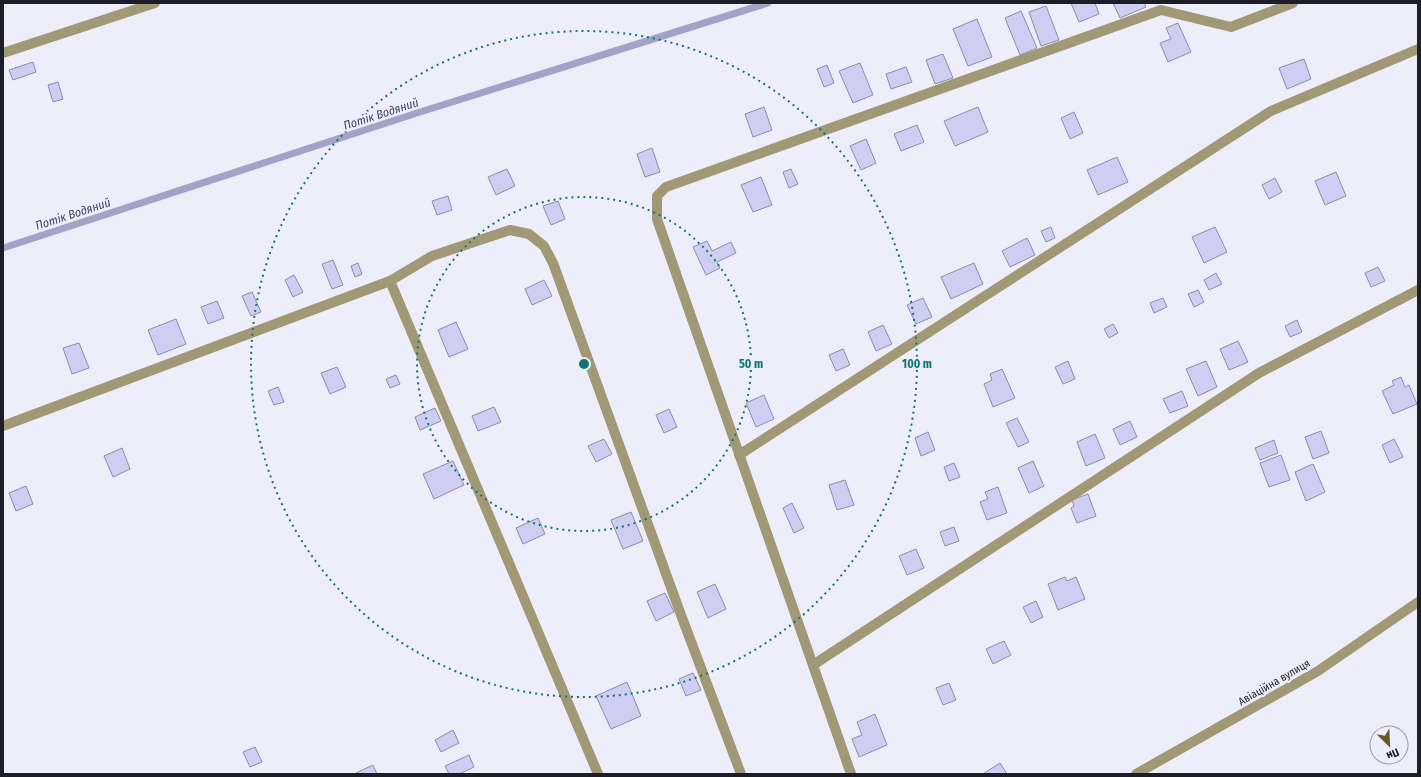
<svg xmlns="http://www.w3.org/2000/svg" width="1421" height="777" viewBox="0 0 1421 777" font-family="'Fira Sans Condensed',sans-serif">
<rect width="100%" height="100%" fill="#eeeefb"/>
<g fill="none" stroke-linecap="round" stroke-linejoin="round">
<polyline stroke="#a2a3c6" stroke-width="7" points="3,248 417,113 768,3"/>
</g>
<g fill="#cdcef2" stroke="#8b8ca9">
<polygon points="1071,3 1095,3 1099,14 1079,22"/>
<polygon points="1113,3 1144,3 1146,7 1120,18"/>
<polygon points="1046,6 1059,40 1041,46 1029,12"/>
<polygon points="1021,11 1037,48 1020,55 1005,18"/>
<polygon points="977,19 992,57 968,66 953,29"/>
<polygon points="1178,23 1191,52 1168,62 1160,43 1171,39 1166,28"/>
<polygon points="943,54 953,78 935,84 926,60"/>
<polygon points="1304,59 1311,79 1287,89 1279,68"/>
<polygon points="33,62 36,72 13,80 9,70"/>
<polygon points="860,63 873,95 853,103 839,71"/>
<polygon points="827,65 834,83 824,87 817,69"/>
<polygon points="906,67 912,82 891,89 886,74"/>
<polygon points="58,82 63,99 53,102 48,85"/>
<polygon points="764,107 772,130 753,137 745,114"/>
<polygon points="978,107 988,132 955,146 944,121"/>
<polygon points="1074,112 1083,133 1070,139 1061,118"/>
<polygon points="917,125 924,142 901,151 894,134"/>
<polygon points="866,139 876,163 861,170 850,146"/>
<polygon points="652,148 660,172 645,177 637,154"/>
<polygon points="1117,157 1128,182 1098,195 1087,170"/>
<polygon points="507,169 515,186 496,195 488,177"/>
<polygon points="791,169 798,184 789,188 783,172"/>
<polygon points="1336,172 1346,196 1325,205 1315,181"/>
<polygon points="761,177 772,205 753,212 741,185"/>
<polygon points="1275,178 1282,192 1269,199 1262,185"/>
<polygon points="448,196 452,210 437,215 432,201"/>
<polygon points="558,201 565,219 551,225 543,206"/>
<polygon points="1051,227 1055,238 1046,242 1041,231"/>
<polygon points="1215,227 1227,252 1204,263 1192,237"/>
<polygon points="1027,238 1035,255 1010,267 1002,251"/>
<polygon points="707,241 712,251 731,242 736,253 717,262 720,268 706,275 693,247"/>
<polygon points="333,260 343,285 332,289 322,264"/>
<polygon points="358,263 362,274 355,277 351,266"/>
<polygon points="974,263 983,284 951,299 941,277"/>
<polygon points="1378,267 1385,281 1371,287 1365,273"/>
<polygon points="1216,273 1222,284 1209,290 1204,280"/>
<polygon points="294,275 303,292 293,297 285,280"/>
<polygon points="544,280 552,296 532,305 525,289"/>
<polygon points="1198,290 1204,302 1194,307 1188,294"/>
<polygon points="252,292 261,312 251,316 242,296"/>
<polygon points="923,298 932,317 916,324 907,305"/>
<polygon points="1163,298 1167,307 1154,313 1150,303"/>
<polygon points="217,301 224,318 208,324 201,307"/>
<polygon points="176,319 186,344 158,355 148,330"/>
<polygon points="1297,320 1302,332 1290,337 1285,326"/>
<polygon points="456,322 468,349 449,357 438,330"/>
<polygon points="1113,324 1118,333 1109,338 1104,329"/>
<polygon points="883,325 892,344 876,351 868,332"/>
<polygon points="1238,341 1248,362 1229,370 1220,349"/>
<polygon points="79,343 89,368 72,374 63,348"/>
<polygon points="843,349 850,365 836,371 829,355"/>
<polygon points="1068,361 1075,379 1063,384 1055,367"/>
<polygon points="1206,361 1217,387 1198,396 1186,369"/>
<polygon points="337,367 346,387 330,394 321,373"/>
<polygon points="1002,369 1015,398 993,407 984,384 992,380 990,374"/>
<polygon points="396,375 400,384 390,388 386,379"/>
<polygon points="1401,377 1405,387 1409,385 1417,404 1393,414 1382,391 1394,385 1392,381"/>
<polygon points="278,387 284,402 274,405 268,391"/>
<polygon points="1182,391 1188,406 1170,413 1163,399"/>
<polygon points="764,395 774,419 756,427 746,403"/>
<polygon points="494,407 501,422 478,431 472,416"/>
<polygon points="435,408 441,421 420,430 415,417"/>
<polygon points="669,409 677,427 664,433 656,415"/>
<polygon points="1017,418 1029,442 1018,447 1006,423"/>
<polygon points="1130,421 1137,437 1120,445 1113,429"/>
<polygon points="1321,431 1329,453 1313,459 1305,437"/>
<polygon points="928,432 935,450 921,456 915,438"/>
<polygon points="1095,434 1105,458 1086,466 1077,442"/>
<polygon points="604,439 612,454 596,462 588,446"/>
<polygon points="1394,439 1403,457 1390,463 1382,445"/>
<polygon points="1274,440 1278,453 1260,460 1255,448"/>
<polygon points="122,448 130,469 113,477 104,456"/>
<polygon points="1281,455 1290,480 1269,487 1260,463"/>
<polygon points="453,461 464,485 434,499 423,474"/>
<polygon points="1033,461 1044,486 1029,493 1018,468"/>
<polygon points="954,463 960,477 949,481 944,467"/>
<polygon points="1313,464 1325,492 1306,501 1295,472"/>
<polygon points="845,480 854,505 837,510 829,485"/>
<polygon points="26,486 33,504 16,511 9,493"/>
<polygon points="998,487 1007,513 987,520 980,502 988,499 985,492"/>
<polygon points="1088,494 1096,516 1077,523 1071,508 1074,506 1072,500"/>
<polygon points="792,503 804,528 794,533 783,508"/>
<polygon points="631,512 643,541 623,549 611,520"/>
<polygon points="538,518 545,534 523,544 516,528"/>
<polygon points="954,527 959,541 945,546 940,532"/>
<polygon points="916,549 924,568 907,575 899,556"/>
<polygon points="1065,577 1067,581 1076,577 1085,599 1058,610 1048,584"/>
<polygon points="715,584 726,609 708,618 697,592"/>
<polygon points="665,593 674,612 656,621 647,601"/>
<polygon points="1036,601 1043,617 1031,623 1023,607"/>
<polygon points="1004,641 1011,655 993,664 986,649"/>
<polygon points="693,673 701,690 686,696 679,679"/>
<polygon points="627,682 641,716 611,729 596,696"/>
<polygon points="949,683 956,700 943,705 936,688"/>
<polygon points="875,714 887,745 859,757 852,739 862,735 857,722"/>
<polygon points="453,730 459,743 441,752 435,740"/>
<polygon points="255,747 262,762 250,767 243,752"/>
<polygon points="469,755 474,767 459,774 449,774 445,766"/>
<polygon points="1000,763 1007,774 983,774"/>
<polygon points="373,765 377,774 356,774 356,773"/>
</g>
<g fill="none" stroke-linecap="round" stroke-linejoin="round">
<g stroke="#a19875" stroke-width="10">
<polyline points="3,53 155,3"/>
<polyline points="390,281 598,774"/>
<polyline points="3,426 390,281 432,256 510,230 529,234 544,246 553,263 681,615 741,774"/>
<polyline points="739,455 1271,111 1418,49"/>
<polyline points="813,665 1259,373 1418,290"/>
<polyline points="851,774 657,219 657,196 666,187 1161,10 1231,27 1293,3"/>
<polyline points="1136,774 1318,671 1418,602"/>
</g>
</g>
<g fill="none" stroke="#0f766e" stroke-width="2" stroke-dasharray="2 4">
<circle cx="584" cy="364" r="167"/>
<circle cx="584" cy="364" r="333"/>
</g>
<g text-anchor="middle" stroke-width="4" stroke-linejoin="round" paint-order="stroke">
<g font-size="11" fill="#1e1e29" stroke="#eeeefb">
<text transform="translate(1274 682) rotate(-30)" y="4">Авіаційна вулиця</text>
</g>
<g font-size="12" font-style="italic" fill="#3f3e6d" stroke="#eeeefb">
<text transform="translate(381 114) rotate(-18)" y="4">Потік Водяний</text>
<text transform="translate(73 214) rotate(-18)" y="4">Потік Водяний</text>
</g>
</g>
<circle cx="584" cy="364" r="6" fill="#0f766e" stroke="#eeeefb" stroke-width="2"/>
<g font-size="12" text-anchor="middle" font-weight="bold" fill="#0f766e" stroke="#eeeefb" stroke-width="4" stroke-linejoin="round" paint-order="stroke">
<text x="751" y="368">50 m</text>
<text x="917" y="368">100 m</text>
</g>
<rect width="1421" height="777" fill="none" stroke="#1e1e29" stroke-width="8"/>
<g transform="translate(1389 745) rotate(156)"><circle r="19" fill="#eeeefb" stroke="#9b9ba7"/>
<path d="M0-3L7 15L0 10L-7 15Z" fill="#665926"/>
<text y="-6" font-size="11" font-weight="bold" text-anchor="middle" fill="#1e1e29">Пн</text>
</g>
</svg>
